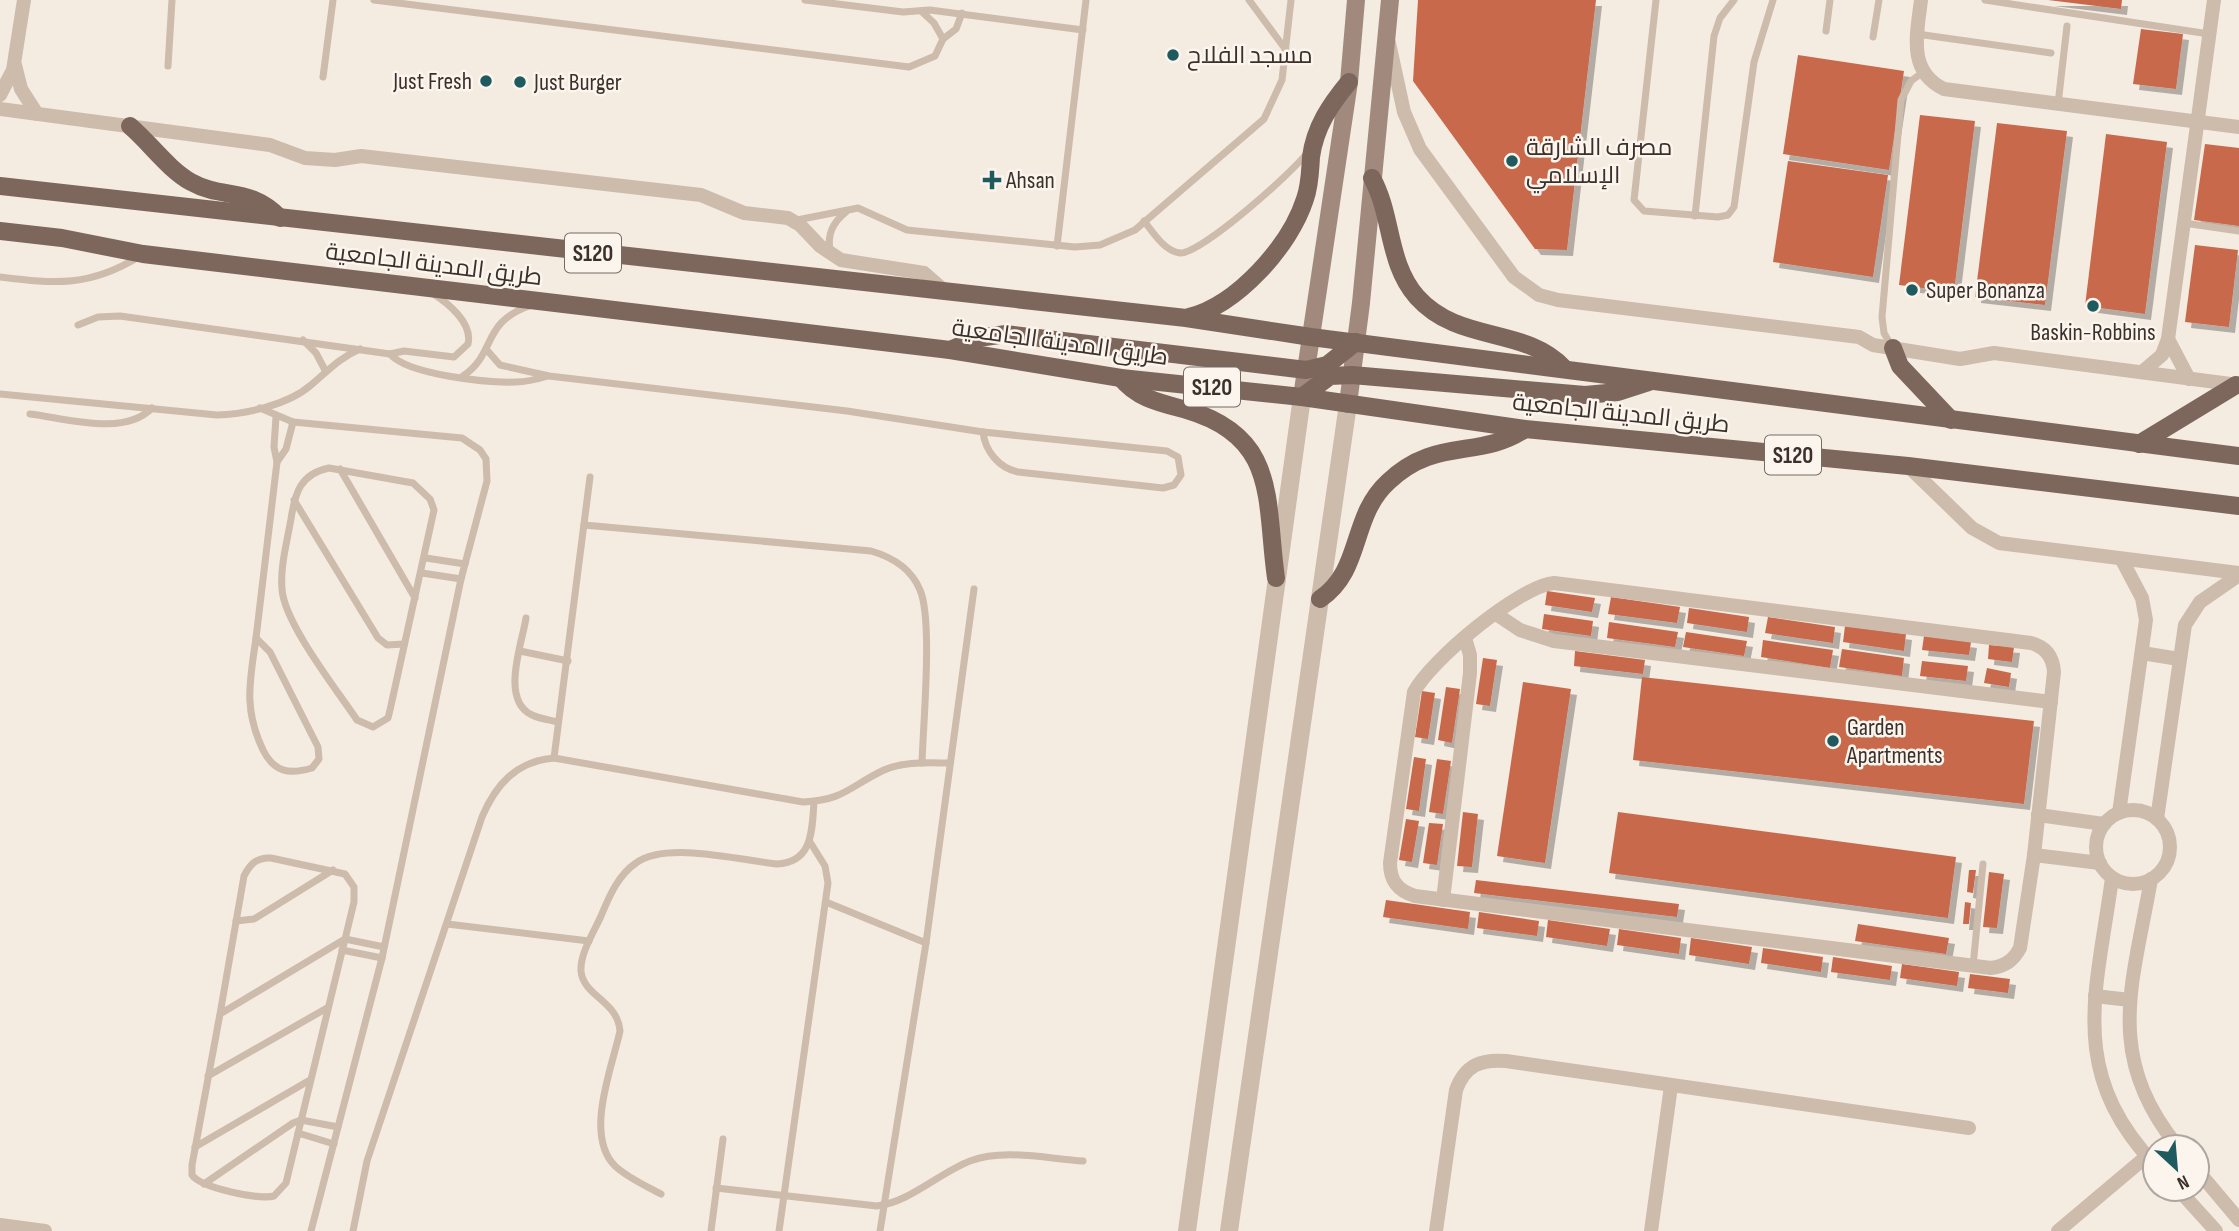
<svg xmlns="http://www.w3.org/2000/svg" width="2239" height="1231" viewBox="0 0 2239 1231" font-family="'Sofia Sans Condensed',Cairo,sans-serif">
<defs>
<filter id="shadow"><feDropShadow dx="6" dy="6" stdDeviation="0" flood-color="#0004"/></filter>
</defs>
<rect width="100%" height="100%" fill="#f4ebe1"/>
<g fill="#c8694b" filter="url(#shadow)">
<polygon points="1418,0 1596,0 1567,250 1535,249 1413,81"/>
<polygon points="2048,0 2122,0 2121,9"/>
<polygon points="2141,29 2183,34 2176,89 2133,84"/>
<polygon points="1798,55 1904,71 1889,170 1783,154"/>
<polygon points="1920,115 1975,121 1954,292 1899,285"/>
<polygon points="1997,123 2067,131 2045,305 1975,297"/>
<polygon points="2106,134 2167,142 2145,314 2085,306"/>
<polygon points="2205,144 2239,148 2239,226 2194,220"/>
<polygon points="1788,161 1888,175 1873,277 1773,262"/>
<polygon points="2195,245 2238,250 2229,327 2185,322"/>
<polygon points="1547,591 1595,598 1592,612 1545,605"/>
<polygon points="1611,597 1680,607 1677,623 1608,614"/>
<polygon points="1689,608 1749,617 1747,632 1687,623"/>
<polygon points="1544,614 1593,621 1591,636 1542,629"/>
<polygon points="1768,617 1835,627 1833,643 1765,633"/>
<polygon points="1609,622 1678,632 1675,647 1607,638"/>
<polygon points="1845,626 1906,634 1904,651 1843,642"/>
<polygon points="1686,632 1747,641 1744,656 1683,647"/>
<polygon points="1924,636 1971,642 1969,655 1922,650"/>
<polygon points="1763,640 1833,650 1830,668 1761,657"/>
<polygon points="1989,645 2014,647 2012,662 1988,659"/>
<polygon points="1842,649 1904,658 1902,676 1839,667"/>
<polygon points="1575,651 1645,660 1643,674 1574,666"/>
<polygon points="1483,658 1497,660 1490,706 1476,704"/>
<polygon points="1922,661 1968,666 1966,681 1920,676"/>
<polygon points="1987,668 2011,673 2009,687 1984,683"/>
<polygon points="1642,677 2034,721 2024,804 1633,760"/>
<polygon points="1523,682 1571,689 1545,863 1497,856"/>
<polygon points="1446,687 1460,689 1452,743 1438,740"/>
<polygon points="1422,691 1435,693 1428,739 1415,737"/>
<polygon points="1414,757 1426,759 1419,811 1406,809"/>
<polygon points="1437,759 1451,761 1443,814 1429,812"/>
<polygon points="1463,812 1478,814 1472,867 1457,866"/>
<polygon points="1618,812 1956,857 1948,918 1609,873"/>
<polygon points="1406,819 1419,821 1412,862 1399,860"/>
<polygon points="1429,823 1443,824 1437,865 1423,863"/>
<polygon points="1969,870 1976,870 1973,893 1967,892"/>
<polygon points="1989,872 2004,874 1997,928 1983,927"/>
<polygon points="1476,880 1679,904 1677,917 1474,893"/>
<polygon points="1386,900 1470,912 1468,929 1383,917"/>
<polygon points="1965,902 1971,903 1969,924 1963,924"/>
<polygon points="1479,912 1539,921 1537,936 1477,928"/>
<polygon points="1548,920 1610,929 1607,946 1546,937"/>
<polygon points="1858,924 1949,938 1946,954 1855,941"/>
<polygon points="1619,929 1681,938 1679,954 1617,945"/>
<polygon points="1691,938 1752,947 1749,964 1689,955"/>
<polygon points="1763,948 1823,957 1821,972 1761,963"/>
<polygon points="1833,957 1892,966 1890,980 1831,972"/>
<polygon points="1902,964 1959,972 1957,986 1900,978"/>
<polygon points="1970,974 2010,979 2008,993 1968,988"/>
</g>
<g fill="none" stroke-linecap="round" stroke-linejoin="round">
<g stroke="#cdbbac" stroke-width="7">
<polyline points="374,0 909,67 935,56 943,39 934,23 921,11"/>
<polyline points="805,0 903,12 930,10 1083,30"/>
<polyline points="1249,0 1286,50"/>
<polyline points="1656,0 1634,200 1644,211 1718,217 1728,215 1734,207 1754,62 1773,0"/>
<polyline points="1985,0 2209,34"/>
<polyline points="1826,31 1830,0"/>
<polyline points="1917,34 2051,53"/>
<polyline points="1873,37 1879,0"/>
<polyline points="943,39 956,29 962,13"/>
<polyline points="168,66 172,0"/>
<polyline points="323,77 333,0"/>
<polyline points="2058,104 2067,26"/>
<polyline points="1695,216 1714,36 1720,18 1734,0"/>
<polyline points="797,220 858,208 907,230 1075,247 1100,245 1135,230 1264,119 1282,80 1291,0"/>
<path d="M1144 221C1153 232 1164 251 1180 253 1201 254 1292 173 1307 153"/>
<polyline points="2184,223 2239,231"/>
<polyline points="1057,246 1086,0"/>
<path d="M830 250C827 234 833 222 846 212"/>
<path d="M0 277C56 284 90 287 140 256"/>
<path d="M78 325 98 317 120 316 390 354 404 351 454 357 468 344C473 323 448 303 432 293"/>
<polyline points="303,340 316,353 325,370"/>
<polyline points="1892,347 1884,333 1882,317 1901,100 1911,81 1923,72"/>
<polyline points="486,349 500,365 549,376 847,411 983,432"/>
<path d="M390 354C408 375 488 383 516 382 527 382 538 379 548 376"/>
<path d="M463 376C498 352 480 322 532 305"/>
<path d="M0 394 217 415C246 414 288 405 311 385 328 371 339 358 360 349"/>
<polyline points="260,408 293,422 462,438 480,450 486,459 487,481 461,579 382,958 311,1231"/>
<path d="M30 414C65 418 124 437 152 408"/>
<path d="M983 432 1167 451 1178 457 1181 475 1174 485 1163 488 1018 472C999 468 985 451 983 432Z"/>
<polyline points="277,462 286,449 293,422"/>
<path d="M329 468 413 483 430 499 434 510 390 710 388 718 373 727 357 720C337 690 284 623 282 589 280 567 287 542 291 519 295 493 300 474 329 468Z"/>
<polyline points="340,469 415,598"/>
<polyline points="294,500 378,638 387,645 404,644"/>
<path d="M584 525 871 551C892 557 911 568 920 590 933 619 923 726 922 763"/>
<polyline points="426,558 465,564"/>
<polyline points="422,573 461,579"/>
<path d="M526 618C522 644 500 700 532 715 540 719 550 720 558 722"/>
<path d="M256 638 270 652 318 747 319 759 312 768C289 775 274 772 263 750 243 708 250 681 256 638Z"/>
<polyline points="256,638 277,462 274,447 276,417"/>
<polyline points="520,651 568,661"/>
<polyline points="554,758 590,477"/>
<polyline points="826,902 926,943"/>
<polyline points="236,921 254,919 333,870"/>
<polyline points="447,924 589,941"/>
<polyline points="342,950 382,958"/>
<polyline points="1973,966 1983,864"/>
<path d="M220 1014 244 876C250 864 257 857 271 858L345 874 354 887V902L286 1183 274 1196C259 1200 201 1188 192 1175V1165L220 1014 345 939 384 947"/>
<polyline points="208,1076 327,1008"/>
<polyline points="298,1133 334,1144"/>
<polyline points="195,1147 310,1080"/>
<polyline points="204,1184 293,1123 301,1120 338,1127"/>
<path d="M716 1188 877 1206C910 1202 939 1173 970 1161 1004 1148 1048 1159 1083 1161"/>
<path d="M661 1194C646 1186 628 1178 615 1166 584 1135 612 1068 620 1031 618 1001 583 996 581 971 580 953 594 932 601 916 609 897 618 875 636 863 666 841 740 860 777 864 813 862 812 830 814 802"/>
<path d="M353 1231 367 1161 482 817C496 784 517 761 554 758L803 802C845 800 850 786 884 770 904 761 929 763 950 763"/>
<polyline points="711,1231 723,1139"/>
<polyline points="779,1231 828,883 825,866 810,842"/>
<polyline points="880,1231 926,943 974,589"/>
</g>
<g stroke="#cdbbac" stroke-width="14">
<path d="M1921 0C1917 34 1907 71 1944 89L2239 127"/>
<polyline points="1389,43 1404,112 1420,149 1514,277 1539,295 1558,300 1859,337 1873,345 1960,359 1994,353 2239,385"/>
<polyline points="15,65 21,89 37,114"/>
<polyline points="0,95 13,70 24,0"/>
<polyline points="0,109 270,145 305,158 335,160 361,156 701,195 744,213 788,218 800,225 820,246 841,260 924,273 947,293"/>
<polyline points="2168,339 2189,379"/>
<polyline points="2142,372 2162,355 2168,339 2214,0"/>
<polyline points="1908,466 1972,528 1999,543 2239,573"/>
<path d="M1554 583 2031 643C2046 647 2053 657 2054 672L2034 855 2020 948C2013 961 2005 966 1991 968L1415 896C1398 891 1390 881 1390 863L1414 692C1430 661 1519 586 1554 583Z"/>
<polyline points="1496,614 1520,630 1554,641 2051,702"/>
<polyline points="2142,653 2179,659"/>
<circle cx="2133" cy="847" r="37"/>
<polyline points="2119,813 2146,620 2142,598 2122,560"/>
<polyline points="2038,815 2104,824"/>
<polyline points="2157,819 2185,625 2200,602 2239,575"/>
<polyline points="2034,855 2100,863"/>
<path d="M2112 878C2097 991 2066 1071 2155 1165"/>
<path d="M2151 879C2133 984 2103 1055 2178 1147"/>
<polyline points="1443,900 1470,673 1470,655 1465,638"/>
<polyline points="2095,996 2130,1000"/>
<polyline points="2197,1170 2239,1220"/>
<polyline points="2178,1189 2216,1231"/>
<polyline points="0,1225 45,1231"/>
<path d="M1436 1231 1456 1090C1465 1065 1481 1059 1506 1061L1969 1128"/>
<polyline points="1651,1231 1671,1086"/>
<polyline points="2058,1231 2147,1156"/>
</g>
<g stroke="#cdbbac" stroke-width="18">
<polyline points="1187,1231 1302,397"/>
<polyline points="1229,1231 1348,404"/>
</g>
<g stroke="#a18a7d" stroke-width="18">
<polyline points="1302,397 1349,82 1356,0"/>
<polyline points="1348,404 1361,303 1390,0"/>
</g>
<g stroke="#7d675c" stroke-width="18">
<path d="M130 126C151 144 168 169 191 182 223 200 249 186 280 218"/>
<path d="M1372 178C1393 216 1387 263 1417 297 1459 344 1525 326 1564 368"/>
<polyline points="0,186 1186,318 1311,337 2239,456"/>
<polyline points="0,231 62,238 143,254 950,350 1121,378 1302,397 1525,429 1908,466 2239,506"/>
<path d="M1189 317C1237 305 1290 246 1305 199 1310 185 1310 172 1311 157 1315 127 1330 105 1349 82"/>
<polyline points="1893,348 1900,366 1951,420"/>
<polyline points="950,350 978,338 1006,334 1306,370 1327,365 1356,342"/>
<path d="M1121 378C1138 399 1161 403 1187 410 1279 437 1265 501 1276 578"/>
<polyline points="1302,397 1330,376 1352,375 1585,395 1618,392 1649,382"/>
<polyline points="2139,444 2236,385"/>
<path d="M1320 599C1363 570 1350 517 1388 482 1436 436 1479 460 1525 429"/>
</g>
</g>
<g fill="#1f5a5e" stroke="#fbf5ee" stroke-width="2.5">
<circle cx="1173" cy="55" r="7"/>
<circle cx="486" cy="81" r="7"/>
<circle cx="520" cy="82" r="7"/>
<circle cx="1512" cy="161" r="7"/>
<path d="M988.5 169.5h7v7h7v7h-7v7h-7v-7h-7v-7h7z"/>
<circle cx="1912" cy="290" r="7"/>
<circle cx="2093" cy="306" r="7"/>
<circle cx="1833" cy="741" r="7"/>
</g>
<g text-anchor="middle" stroke-width="5" stroke-linejoin="round" paint-order="stroke">
<g fill="#fbf5ee" stroke="#756b66" stroke-width="2">
<rect x="565" y="233.5" width="56" height="39" rx="5"/>
<rect x="1184" y="367.5" width="56" height="39" rx="5"/>
<rect x="1765" y="435.5" width="56" height="39" rx="5"/>
</g>
<g font-size="23" font-weight="bold" fill="#3b302b">
<text x="593" y="261">S120</text>
<text x="1212" y="395">S120</text>
<text x="1793" y="463">S120</text>
</g>
<g font-size="24" fill="#3b302b" stroke="#fbf5ee" text-anchor="start">
<text x="1187" y="63">مسجد الفلاح</text>
<text x="472" y="89" text-anchor="end">Just Fresh</text>
<text x="534" y="90">Just Burger</text>
<text x="1526" y="155">مصرف الشارقة<tspan x="1526" dy="28">الإسلامي</tspan></text>
<text x="1006" y="188">Ahsan</text>
<text x="1926" y="298">Super Bonanza</text>
<text x="2093" y="340" text-anchor="middle">Baskin-Robbins</text>
<text x="1847" y="735">Garden<tspan x="1847" dy="28">Apartments</tspan></text>
</g>
<g font-size="24" fill="#3b302b" stroke="#fbf5ee">
<text transform="translate(434 264) rotate(7)" y="8">طريق المدينة الجامعية</text>
<text transform="translate(1060 342) rotate(8)" y="8">طريق المدينة الجامعية</text>
<text transform="translate(1621 413) rotate(6)" y="8">طريق المدينة الجامعية</text>
</g>
</g>
<g transform="translate(2176 1168) rotate(154)"><circle r="33" fill="#fbf5ee" stroke="#aea6a0" stroke-width="2"/>
<path d="M0-5L12 26L0 18L-12 26Z" fill="#1f5a5e"/>
<text y="-10" font-size="19" font-weight="bold" text-anchor="middle" fill="#3b302b">N</text>
</g>
</svg>
